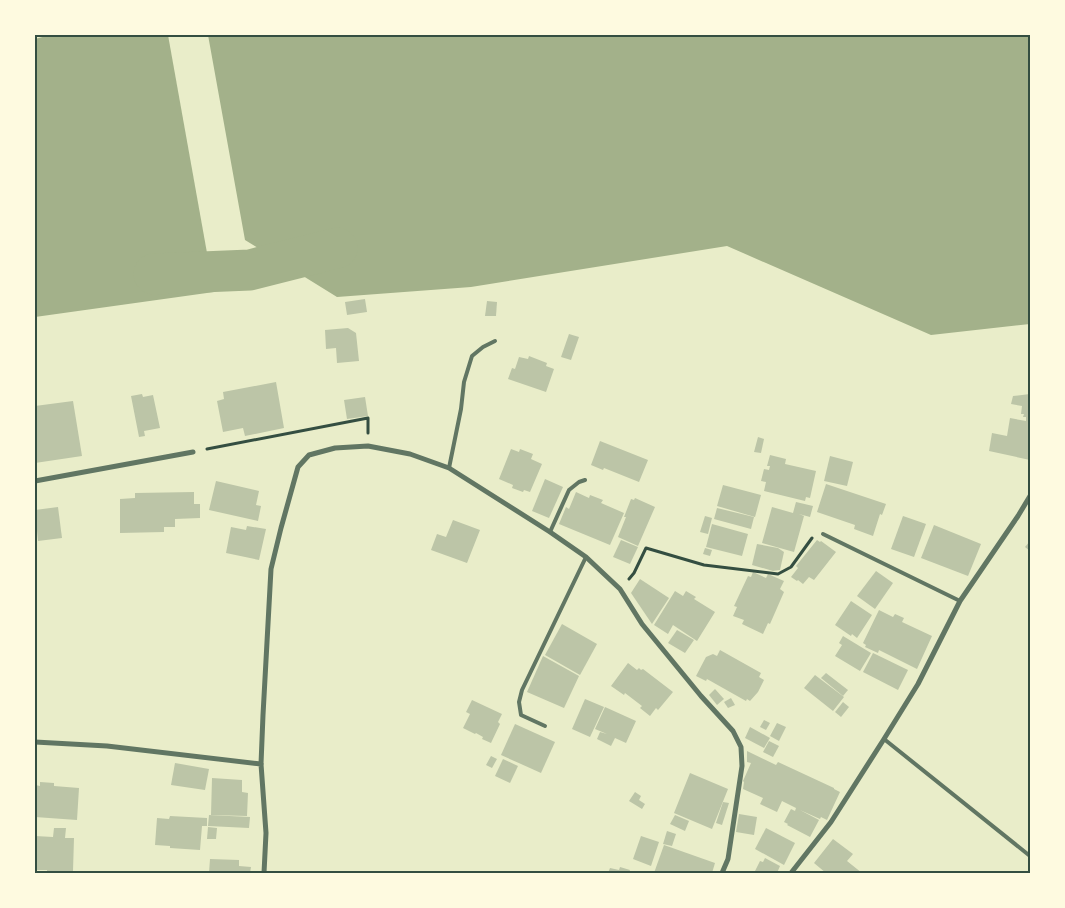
<svg xmlns="http://www.w3.org/2000/svg" width="1065" height="908" viewBox="0 0 1065 908" font-family="Barlow,sans-serif">
<rect width="100%" height="100%" fill="#e9edc9"/>
<g fill="#a3b18a">
<polygon points="50,35 168,35 214,292 35,317 35,39"/>
<polygon points="208,35 1030,35 1030,324 931,335 727,246 471,287 337,297 245,240"/>
</g>
<g fill="none" stroke-linecap="round" stroke-linejoin="round">
<polyline stroke="#a3b18a" stroke-width="41" points="154,274 250,270 337,248"/>
</g>
<g fill="#bcc5a7">
<polygon points="365,299 367,312 347,315 345,302"/>
<polygon points="487,301 497,302 496,316 485,316"/>
<polygon points="348,328 356,333 359,361 337,363 336,348 326,349 325,330"/>
<polygon points="569,334 579,337 571,360 561,357"/>
<polygon points="529,356 547,363 546,366 554,369 546,392 508,379 512,368 515,369 519,357 528,359"/>
<polygon points="276,382 284,428 245,436 243,428 223,432 217,401 224,399 223,392"/>
<polygon points="142,394 143,397 153,395 160,428 144,431 145,436 139,437 131,396"/>
<polygon points="1030,394 1030,460 989,451 992,433 1007,436 1010,418 1026,421 1026,417 1023,417 1024,414 1021,414 1022,406 1011,404 1013,396"/>
<polygon points="365,397 368,416 347,419 344,400"/>
<polygon points="73,401 82,456 35,463 35,406"/>
<polygon points="758,437 764,439 761,453 754,452"/>
<polygon points="600,441 648,460 639,482 604,468 603,470 591,465"/>
<polygon points="511,449 519,452 520,449 533,454 531,459 542,464 530,492 524,490 523,492 512,488 513,485 499,479"/>
<polygon points="770,455 786,459 785,464 816,471 810,498 806,497 805,501 764,491 766,482 761,481 764,469 769,470 770,466 767,466"/>
<polygon points="830,456 853,462 847,486 824,481"/>
<polygon points="545,479 563,487 549,518 532,511"/>
<polygon points="216,481 259,491 256,505 261,506 258,521 209,510"/>
<polygon points="826,484 886,504 882,515 880,514 873,536 854,529 855,525 817,512"/>
<polygon points="723,485 761,495 755,517 717,506"/>
<polygon points="194,492 194,504 200,504 200,518 175,519 175,527 164,527 164,532 120,533 120,499 135,498 135,493"/>
<polygon points="576,492 589,498 590,495 603,500 601,503 624,513 610,545 559,524 566,507 569,509"/>
<polygon points="635,498 655,507 638,546 618,537 626,517 624,517 631,499 634,500"/>
<polygon points="796,502 813,506 810,517 799,514 804,516 794,552 762,543 772,507 793,513"/>
<polygon points="58,507 62,538 38,541 35,510"/>
<polygon points="717,508 754,517 751,529 714,519"/>
<polygon points="705,516 712,518 708,534 700,532"/>
<polygon points="903,516 926,524 914,557 891,549"/>
<polygon points="453,520 480,530 467,563 431,550 437,534 446,537"/>
<polygon points="712,524 748,534 742,556 706,547"/>
<polygon points="934,525 981,544 968,576 921,558"/>
<polygon points="247,526 266,529 259,560 226,553 231,527 246,530"/>
<polygon points="621,540 638,547 630,564 613,557"/>
<polygon points="817,540 820,542 821,541 836,552 814,580 809,577 803,584 798,580 797,581 791,577 798,568 796,566"/>
<polygon points="1030,541 1030,551 1025,547"/>
<polygon points="757,544 778,548 784,552 780,570 773,571 752,565"/>
<polygon points="705,548 712,550 710,556 703,554"/>
<polygon points="876,571 893,583 875,609 857,596"/>
<polygon points="753,572 766,578 768,574 784,581 780,589 784,592 770,624 768,623 763,634 742,624 744,620 733,616 737,607 734,606 748,576 751,577"/>
<polygon points="640,579 669,598 652,624 631,593"/>
<polygon points="675,591 683,596 686,591 696,597 694,599 715,612 697,641 673,625 668,634 654,625"/>
<polygon points="851,601 872,615 857,638 852,634 851,636 835,625"/>
<polygon points="879,610 893,617 895,614 904,618 902,622 932,636 917,669 879,650 878,653 865,647 866,645 863,643"/>
<polygon points="562,624 597,644 580,675 545,655"/>
<polygon points="677,630 694,640 685,653 668,643"/>
<polygon points="843,636 871,653 860,671 835,656 842,645 839,643"/>
<polygon points="720,650 761,673 759,677 764,680 758,692 750,701 747,699 746,701 707,679 706,681 696,676 706,657 713,654 717,656"/>
<polygon points="873,653 908,670 898,690 863,672"/>
<polygon points="543,656 579,676 564,708 527,692"/>
<polygon points="628,663 637,670 639,668 641,670 643,669 673,692 658,710 656,708 650,716 640,708 642,706 625,693 624,695 611,686"/>
<polygon points="826,673 848,690 843,696 821,678"/>
<polygon points="815,675 844,697 833,711 804,688"/>
<polygon points="715,689 724,699 717,705 709,695"/>
<polygon points="731,698 735,705 728,708 724,702"/>
<polygon points="585,699 604,707 590,737 572,729"/>
<polygon points="472,700 502,714 498,722 500,724 491,743 482,739 483,737 476,733 475,734 463,728 470,714 466,712"/>
<polygon points="843,702 849,707 841,717 835,712"/>
<polygon points="605,707 636,721 626,743 615,738 611,746 597,739 600,732 607,734 595,729"/>
<polygon points="764,720 770,723 766,730 760,727"/>
<polygon points="777,723 786,727 779,741 770,736"/>
<polygon points="515,724 555,742 541,773 501,755"/>
<polygon points="750,727 770,738 764,748 745,738"/>
<polygon points="769,741 779,746 773,757 763,752"/>
<polygon points="747,751 776,765 778,762 834,788 834,789 840,792 827,820 821,817 820,819 800,810 819,820 810,837 787,825 788,824 784,822 791,809 795,811 796,808 782,801 777,812 760,804 763,798 743,789 744,782 743,781 751,763 747,762"/>
<polygon points="491,756 497,759 492,768 486,765"/>
<polygon points="503,759 518,766 510,783 495,776"/>
<polygon points="175,763 209,769 205,790 171,785"/>
<polygon points="690,773 728,789 712,829 674,813"/>
<polygon points="212,778 242,780 242,792 248,793 247,816 211,815"/>
<polygon points="40,782 54,783 54,786 79,788 77,820 35,817 35,785 40,786"/>
<polygon points="635,792 641,796 639,800 645,804 642,809 629,801"/>
<polygon points="723,802 729,803 722,825 716,823"/>
<polygon points="739,814 757,817 754,835 736,832"/>
<polygon points="209,815 250,817 249,828 208,826"/>
<polygon points="675,815 689,821 685,831 670,824"/>
<polygon points="170,816 207,818 207,826 202,826 200,850 170,848 170,846 155,845 157,818 169,819"/>
<polygon points="208,827 217,828 216,839 207,839"/>
<polygon points="54,828 66,828 65,838 74,838 73,871 68,871 68,873 47,873 47,870 35,870 35,836 53,837"/>
<polygon points="766,828 795,843 784,865 755,849"/>
<polygon points="667,831 676,834 672,846 663,844"/>
<polygon points="641,836 659,842 651,866 633,859"/>
<polygon points="833,839 853,854 847,861 862,873 826,873 814,863"/>
<polygon points="664,845 715,863 712,873 654,873"/>
<polygon points="765,858 780,866 777,873 754,873 760,861 763,862"/>
<polygon points="210,859 239,860 239,866 251,867 250,873 209,873"/>
<polygon points="620,867 630,870 629,873 608,873 610,868 619,870"/>
</g>
<g fill="none" stroke-linecap="round" stroke-linejoin="round">
<g stroke="#344e41" stroke-width="3">
<polyline points="207,449 368,418 368,433"/>
<polyline points="629,579 634,573 646,548 704,565 778,574 791,567 812,538"/>
</g>
<g stroke="#617663" stroke-width="4">
<polyline points="449,468 461,409 464,382 472,356 483,347 495,341"/>
<polyline points="550,532 569,490 579,482 585,480"/>
<polyline points="823,534 960,601"/>
<polyline points="545,726 521,715 519,702 522,690 586,557"/>
<polyline points="884,739 1030,856"/>
</g>
<g stroke="#617663" stroke-width="5">
<polyline points="35,481 193,452"/>
<polyline points="35,742 107,746 261,764 266,833 264,873"/>
<polyline points="261,764 263,715 271,569 281,528 298,467 309,455 335,448 368,446 410,454 449,468 550,532 586,557 620,589 642,624 701,696 733,731 741,747 742,766 728,859 722,873"/>
<polyline points="791,873 831,822 884,739 918,684 960,601 1018,516 1030,496"/>
</g>
</g>
<rect width="1065" height="908" fill="none" stroke="#fefae0" stroke-width="72"/>
<rect x="36" y="36" width="993" height="836" fill="none" stroke="#344e41" stroke-width="2"/>
</svg>
